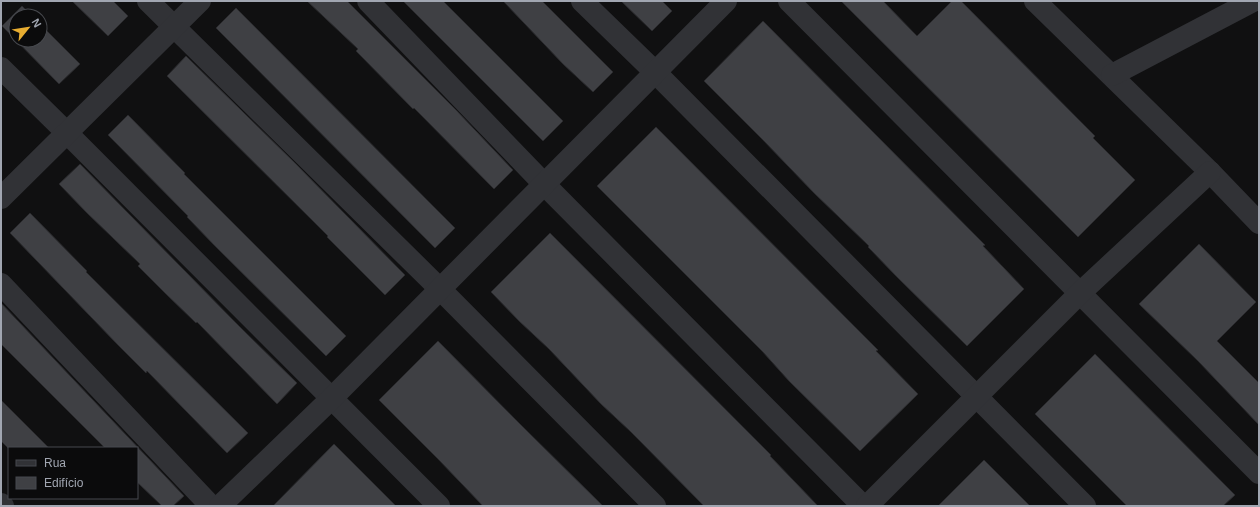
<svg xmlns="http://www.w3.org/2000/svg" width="1260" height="507" viewBox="0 0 1260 507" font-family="Helvetica,sans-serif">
<rect width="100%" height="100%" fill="#101011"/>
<g fill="#3f4044" stroke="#2a2a2d">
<polygon points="72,1 113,1 128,16 108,36"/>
<polygon points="307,1 347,1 457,111 513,170 494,189 414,108 413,109 356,51 358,49"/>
<polygon points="403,1 443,1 563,121 543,141"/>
<polygon points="503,1 542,1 613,72 593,92 563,64"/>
<polygon points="621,1 662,1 672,11 652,31"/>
<polygon points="841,1 883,1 917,36 952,1 961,1 1095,136 1093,138 1135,180 1078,237"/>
<polygon points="22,6 32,16 16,16 16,40 40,40 40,24 80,64 59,84 2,26"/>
<polygon points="236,8 455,228 435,248 216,28"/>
<polygon points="763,21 985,245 983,246 1024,289 967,346 896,276 868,247 869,246 814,193 761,138 704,81"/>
<polygon points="186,56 295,163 405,275 385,295 327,237 328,236 167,76"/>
<polygon points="128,115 185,173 184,174 346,336 326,356 215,246 187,217 188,216 108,135"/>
<polygon points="656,127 878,350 876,351 918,394 860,451 789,381 762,351 597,186"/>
<polygon points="80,164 239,326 297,383 277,404 197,322 196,323 166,294 138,266 140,264 87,213 59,184"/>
<polygon points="30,213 87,271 86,272 248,433 227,453 147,371 146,373 117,344 10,233"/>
<polygon points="550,233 771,455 770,456 818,506 704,506 631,432 601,404 549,349 519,321 491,292"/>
<polygon points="1199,244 1256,302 1217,341 1259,383 1259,425 1198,361 1139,304"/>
<polygon points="1,303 184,496 173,506 162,506 137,482 137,448 105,448 1,344"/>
<polygon points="438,341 520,424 603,506 483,506 437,458 379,400"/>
<polygon points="1095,354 1235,495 1223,506 1127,506 1035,414"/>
<polygon points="1,400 49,448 8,448 1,441"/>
<polygon points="334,444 396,506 273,506"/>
<polygon points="984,460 1030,506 938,506"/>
</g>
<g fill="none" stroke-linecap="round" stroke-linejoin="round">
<g stroke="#313236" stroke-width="22">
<polyline points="148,1 440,289 655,506"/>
<polyline points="368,1 544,184 863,506"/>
<polyline points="582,1 655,72 1085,506"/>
<polyline points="789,1 1259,473"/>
<polyline points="1035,1 1210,172 1259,223"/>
<polyline points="1,68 67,133 439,506"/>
<polyline points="1112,75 1253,1"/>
<polyline points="1,198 200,1"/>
<polyline points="1,284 211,506"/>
<polyline points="1,504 3,506"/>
<polyline points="220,506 332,398 726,1"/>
<polyline points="867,506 1080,293 1210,172"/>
</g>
</g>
<rect width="1260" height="507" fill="none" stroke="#a1a6b1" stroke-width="4"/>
<rect x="8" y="447" width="130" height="52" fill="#0b0b0c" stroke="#47494e"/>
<rect x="16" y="460" width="20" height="6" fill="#313236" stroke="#47494e"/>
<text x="44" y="467" font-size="12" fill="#a1a6b1">Rua</text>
<rect x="16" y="477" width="20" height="12" fill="#3f4044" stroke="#47494e"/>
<text x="44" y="487" font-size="12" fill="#a1a6b1">Edifício</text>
<g transform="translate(28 28) rotate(60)"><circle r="19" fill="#0b0b0c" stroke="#47494e"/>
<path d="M0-3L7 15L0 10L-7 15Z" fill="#e8ad31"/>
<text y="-6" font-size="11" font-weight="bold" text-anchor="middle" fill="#a1a6b1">N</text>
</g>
</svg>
